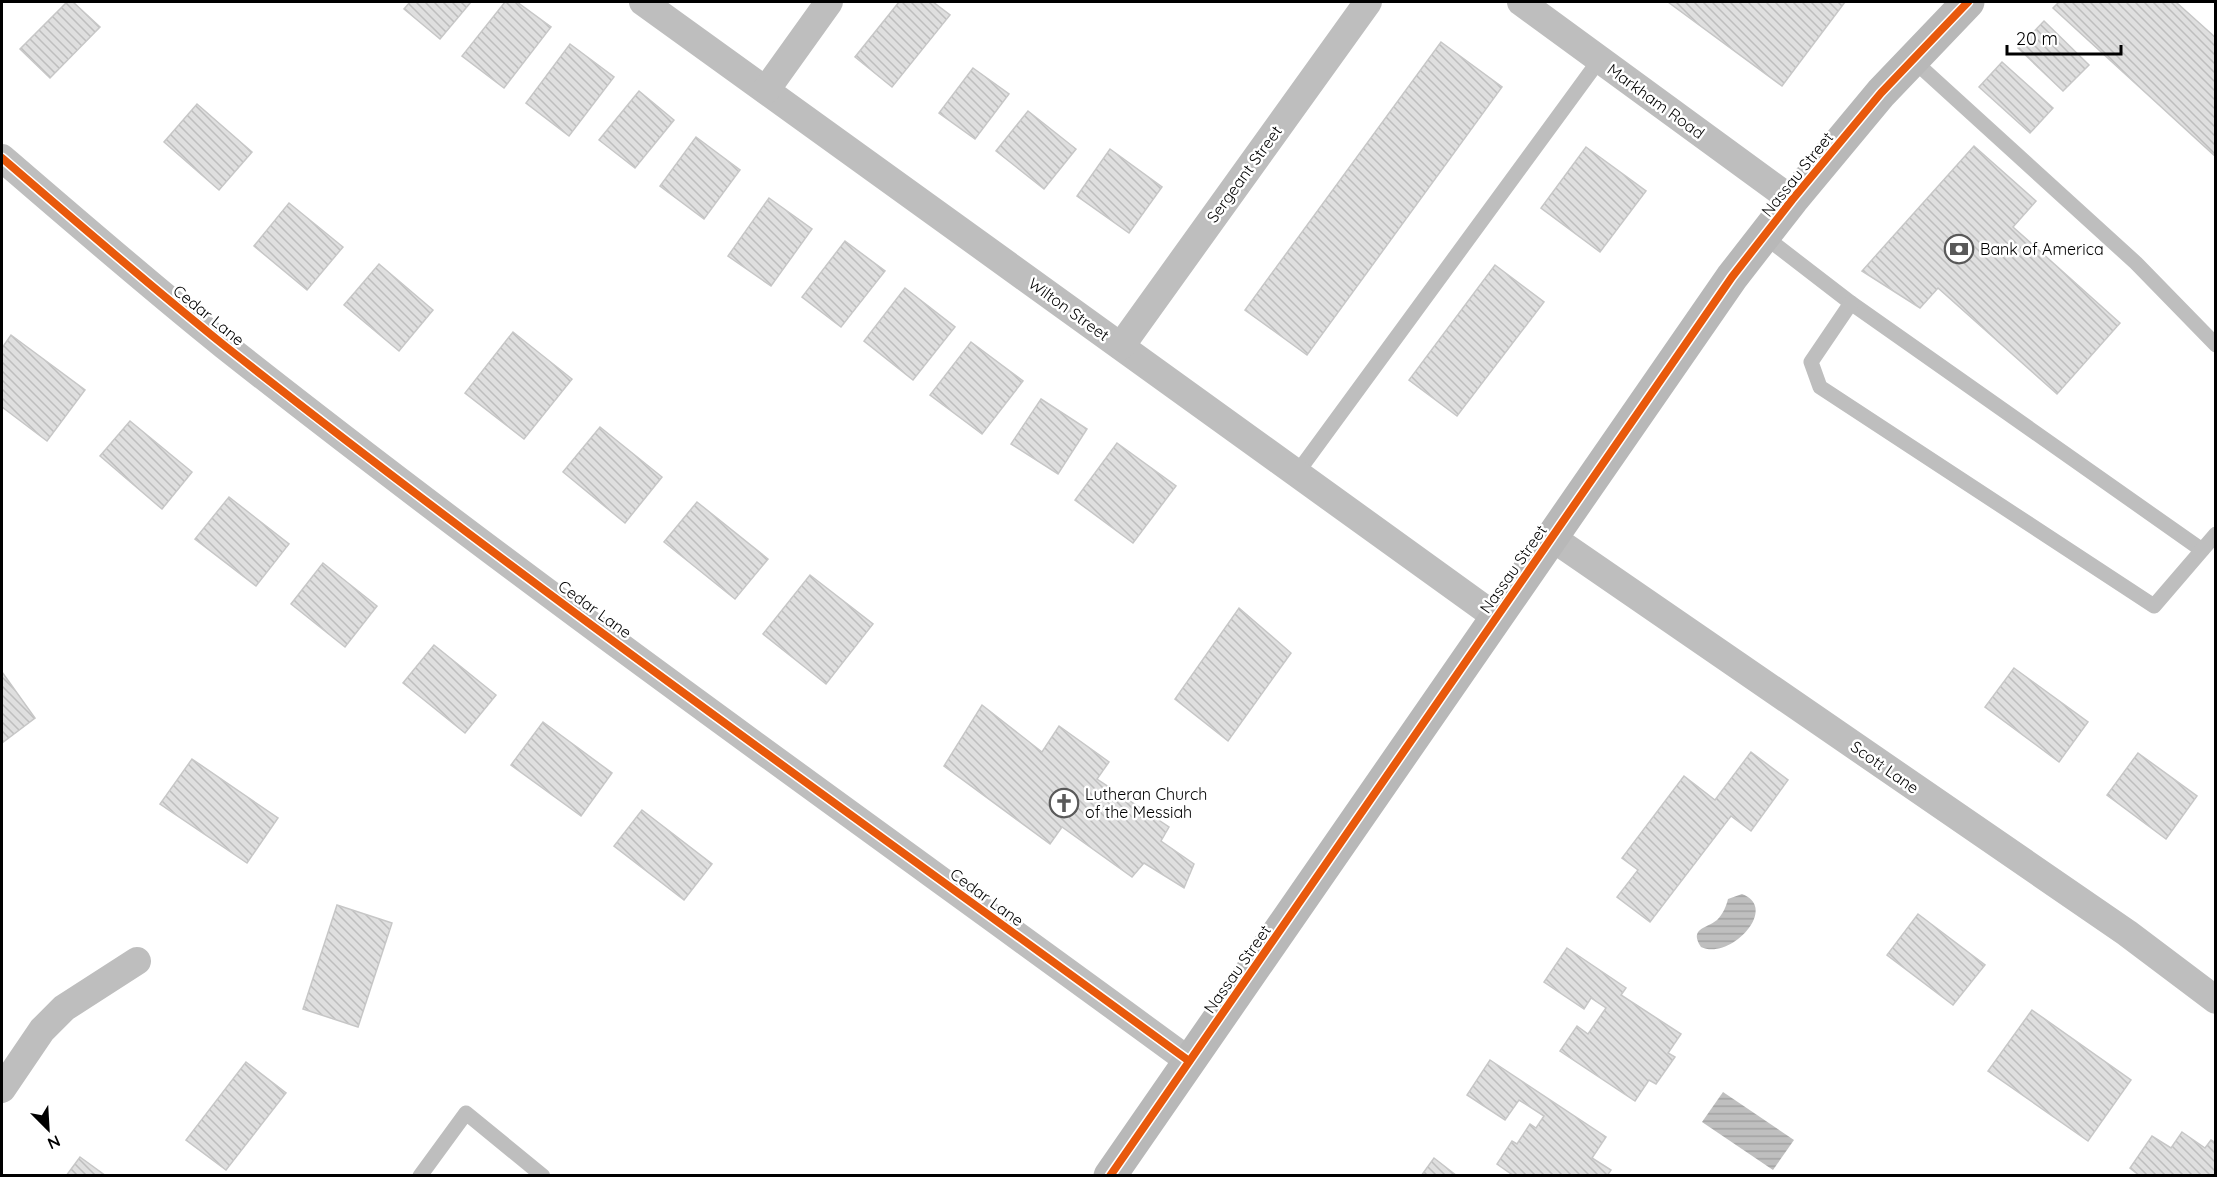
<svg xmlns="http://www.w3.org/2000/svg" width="2217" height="1177" viewBox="0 0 2217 1177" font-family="Quicksand,sans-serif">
<defs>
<pattern id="water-rules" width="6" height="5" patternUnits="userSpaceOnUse" patternTransform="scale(1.5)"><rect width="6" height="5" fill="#bfbfbf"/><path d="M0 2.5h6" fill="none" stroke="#a2a2a2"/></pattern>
<pattern id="building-back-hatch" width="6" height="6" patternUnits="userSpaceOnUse" patternTransform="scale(1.5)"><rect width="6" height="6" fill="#dfdfdf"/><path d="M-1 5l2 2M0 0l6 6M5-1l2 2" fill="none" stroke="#bebebe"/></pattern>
</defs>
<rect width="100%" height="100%" fill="#fff"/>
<g fill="url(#water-rules)">
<path d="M1742 894C1780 908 1730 961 1701 947 1689 928 1706 929 1717 920 1723 914 1726 907 1728 899Z"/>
<polygon points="1723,1092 1794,1140 1773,1170 1702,1122"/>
</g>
<g fill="url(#building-back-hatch)" stroke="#c7c7c7" stroke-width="1.5">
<polygon points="67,2 73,2 100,27 50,78 20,49"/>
<polygon points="410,2 471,2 440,39 404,9"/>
<polygon points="505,2 517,2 551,27 504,88 462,56"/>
<polygon points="899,2 933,2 950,15 892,87 855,57"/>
<polygon points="1668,2 1845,2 1782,86"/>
<polygon points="2059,2 2178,2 2177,3 2216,38 2216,157 2053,8"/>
<polygon points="2044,21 2089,65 2063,91 2018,48"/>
<polygon points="1441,42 1502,87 1307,355 1245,310"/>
<polygon points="570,44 614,77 569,136 526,103"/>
<polygon points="2002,62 2053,108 2030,133 1979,87"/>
<polygon points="973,68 1009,94 975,139 939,113"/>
<polygon points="639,91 674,120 635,168 599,140"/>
<polygon points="197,104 252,152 219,190 164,142"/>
<polygon points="1028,111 1076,149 1044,189 996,151"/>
<polygon points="696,137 740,170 704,219 660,186"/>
<polygon points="1974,146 2036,201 2013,227 2120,323 2057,394 1938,288 1920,308 1862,271"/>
<polygon points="1586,147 1646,191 1600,252 1541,208"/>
<polygon points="1110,149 1162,187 1129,233 1077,196"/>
<polygon points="769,198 812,229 771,286 728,256"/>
<polygon points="289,203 343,247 307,290 254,246"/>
<polygon points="845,241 885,271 841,327 802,297"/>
<polygon points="379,264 433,310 399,351 344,305"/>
<polygon points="1495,265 1544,302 1457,416 1409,380"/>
<polygon points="905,288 955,327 913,380 864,341"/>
<polygon points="513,332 572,379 524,439 465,393"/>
<polygon points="11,335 85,390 47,441 2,407 2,348"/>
<polygon points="971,342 1023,381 982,434 930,395"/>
<polygon points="1041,399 1087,429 1058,474 1011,444"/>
<polygon points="130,421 192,472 162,509 100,456"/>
<polygon points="600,427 662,477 625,523 563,472"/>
<polygon points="1117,443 1176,486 1133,543 1075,500"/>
<polygon points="229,497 289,544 256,586 195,539"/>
<polygon points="697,502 768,559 735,599 664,542"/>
<polygon points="323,563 377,606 345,647 291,604"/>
<polygon points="810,575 873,624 826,684 763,634"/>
<polygon points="1239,608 1291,653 1228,741 1175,699"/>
<polygon points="434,645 496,695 465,733 403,683"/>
<polygon points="2014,668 2088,722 2059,762 1985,707"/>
<polygon points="2,672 35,718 2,743"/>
<polygon points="982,705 1042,752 1059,726 1109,762 1097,779 1169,827 1161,841 1194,864 1184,888 1144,863 1132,877 1062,827 1050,844 944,766"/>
<polygon points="543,722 612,773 581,816 511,765"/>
<polygon points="1751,752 1788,780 1751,831 1731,816 1650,922 1617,897 1638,870 1622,858 1684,776 1715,800"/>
<polygon points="2138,753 2197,796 2166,839 2107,795"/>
<polygon points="192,759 278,818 247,863 160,804"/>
<polygon points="642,810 712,864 684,900 614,846"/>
<polygon points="337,905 392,923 358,1027 303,1009"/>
<polygon points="1918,914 1985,965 1953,1005 1887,955"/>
<polygon points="1567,948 1626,988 1621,995 1681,1034 1668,1053 1675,1057 1656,1084 1649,1080 1635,1101 1560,1051 1577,1026 1588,1034 1606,1008 1591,998 1584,1009 1544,982"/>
<polygon points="2032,1010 2131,1080 2088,1141 1988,1071"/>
<polygon points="1490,1060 1606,1137 1592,1158 1611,1170 1607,1176 1514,1176 1497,1164 1512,1141 1517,1144 1530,1124 1536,1128 1544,1116 1519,1100 1505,1120 1467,1095"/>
<polygon points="246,1062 286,1093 226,1170 186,1140"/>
<polygon points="2182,1132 2205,1148 2211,1140 2216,1143 2216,1176 2140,1176 2130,1168 2152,1136 2171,1148"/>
<polygon points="80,1157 106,1176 66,1176"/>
<polygon points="1434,1158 1457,1176 1421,1176"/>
</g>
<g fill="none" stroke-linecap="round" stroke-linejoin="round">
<g stroke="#bebebe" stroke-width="15">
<polyline points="1913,60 2136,263 2216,345"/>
<polyline points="1764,236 1851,303 2202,550"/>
<polyline points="1851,303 1811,362 1820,387 2154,606 2216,534"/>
<polyline points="1297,473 1600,59"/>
<polyline points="420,1176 466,1113 543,1176"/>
</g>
<g stroke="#bebebe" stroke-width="28">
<polyline points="643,2 1496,617"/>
<polyline points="1521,2 1792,200"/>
<polyline points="766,90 829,2"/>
<path d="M2 158C75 221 149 285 225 346 539 594 867 825 1189 1061"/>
<polyline points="1121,346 1368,2"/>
<polyline points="1551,537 2127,933 2216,1000"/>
<polyline points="2,1089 42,1030 64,1008 137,961"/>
</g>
<polyline stroke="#b8b8b8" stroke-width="33" points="1110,1176 1732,277 1792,200 1881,93 1968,2"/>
<g stroke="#fff" stroke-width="11">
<g id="cycleway">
<path d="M2 158C75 221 149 285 225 346 539 594 867 825 1189 1061"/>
<polyline points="1110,1176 1732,277 1792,200 1881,93 1968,2"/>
</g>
</g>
<use href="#cycleway" stroke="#e8590c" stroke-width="8"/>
</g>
<defs>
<g id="bank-ring" transform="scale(1.5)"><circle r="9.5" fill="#fff" stroke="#595959" stroke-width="1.5"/><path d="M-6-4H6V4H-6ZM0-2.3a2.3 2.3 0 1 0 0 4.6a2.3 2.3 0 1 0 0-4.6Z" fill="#595959"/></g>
<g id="church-ring" transform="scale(1.5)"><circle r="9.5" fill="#fff" stroke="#595959" stroke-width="1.5"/><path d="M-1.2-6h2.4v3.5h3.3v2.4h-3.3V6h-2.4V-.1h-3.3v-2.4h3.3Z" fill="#595959"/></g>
</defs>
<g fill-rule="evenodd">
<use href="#bank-ring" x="1959" y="249"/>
<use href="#church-ring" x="1064" y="803"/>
</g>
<g text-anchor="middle" stroke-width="5" stroke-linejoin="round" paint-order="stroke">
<g font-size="16" fill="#000" stroke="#fff">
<text transform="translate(1656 101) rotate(36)" y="6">Markham Road</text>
<text transform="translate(1244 174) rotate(-54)" y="6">Sergeant Street</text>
<text transform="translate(1797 174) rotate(-51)" y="6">Nassau Street</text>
<text transform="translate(1069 309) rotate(36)" y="6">Wilton Street</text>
<text transform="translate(209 315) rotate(39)" y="6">Cedar Lane</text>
<text transform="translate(1513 569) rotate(-55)" y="6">Nassau Street</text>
<text transform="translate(595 609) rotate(36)" y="6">Cedar Lane</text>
<text transform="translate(1885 767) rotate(35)" y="6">Scott Lane</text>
<text transform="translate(987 897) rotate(36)" y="6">Cedar Lane</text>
<text transform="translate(1237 969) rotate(-55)" y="6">Nassau Street</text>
</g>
<g font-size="16" fill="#000" stroke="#fff" text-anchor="start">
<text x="1980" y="255">Bank of America</text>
<text x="1085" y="800">Lutheran Church<tspan x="1085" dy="18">of the Messiah</tspan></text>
</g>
</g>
<rect width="2217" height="1177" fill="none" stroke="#000000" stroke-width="6"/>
<g transform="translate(48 1129) rotate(156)" stroke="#ffffff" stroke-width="4.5" paint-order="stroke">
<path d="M0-4.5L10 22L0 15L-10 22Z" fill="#000000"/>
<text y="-9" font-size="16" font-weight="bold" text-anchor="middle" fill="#000000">N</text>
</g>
<path d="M2007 45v9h114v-9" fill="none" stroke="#000000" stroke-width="3"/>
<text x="2016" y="45" font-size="18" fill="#000000" stroke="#ffffff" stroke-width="4.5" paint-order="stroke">20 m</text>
</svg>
